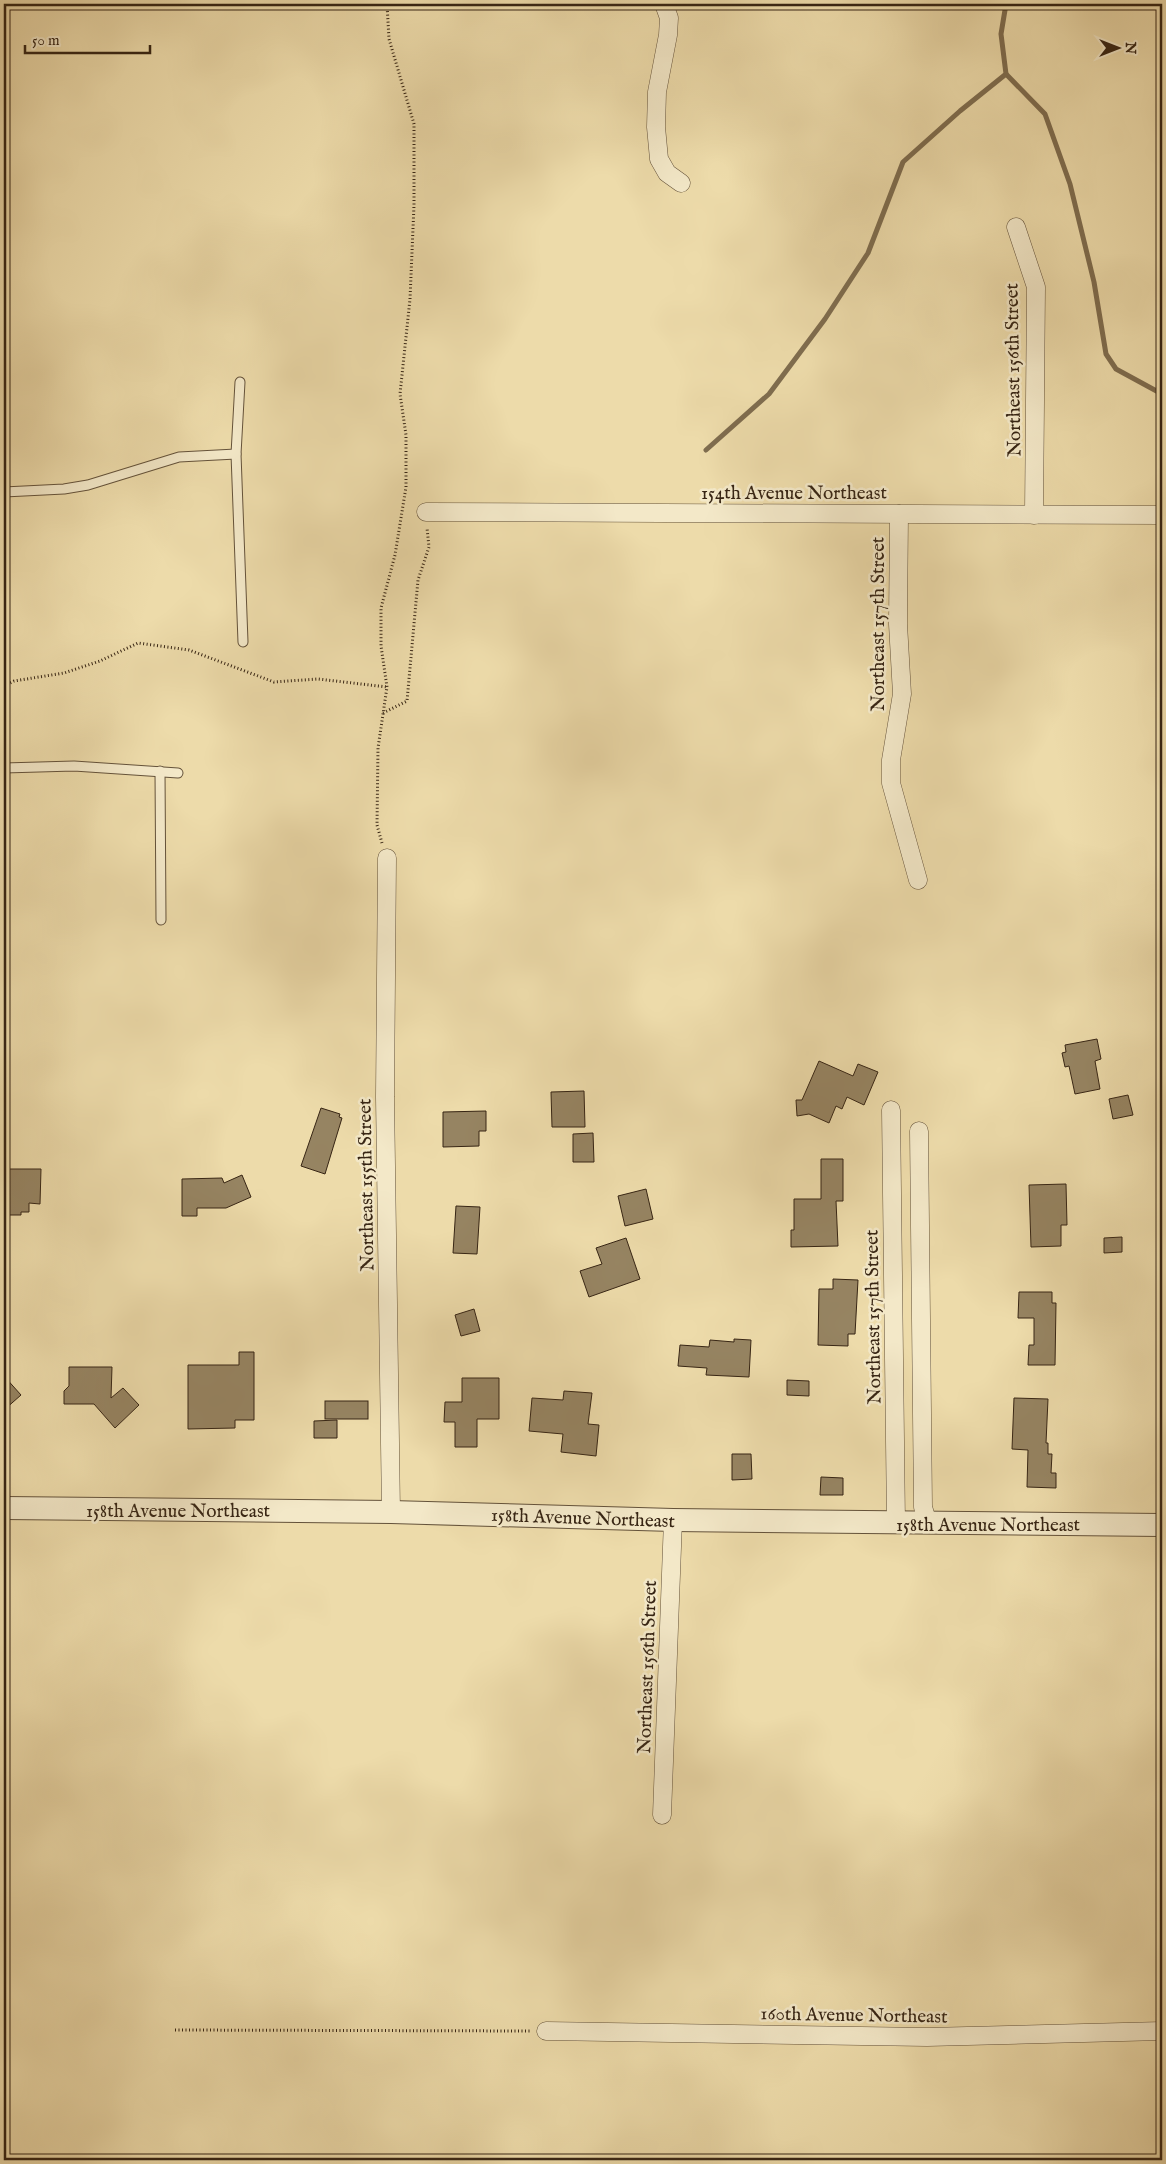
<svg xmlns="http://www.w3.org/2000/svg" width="1166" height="2164" viewBox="0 0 1166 2164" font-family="'IM FELL English',serif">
<rect width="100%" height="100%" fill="#eddbaa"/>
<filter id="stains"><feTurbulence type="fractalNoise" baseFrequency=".004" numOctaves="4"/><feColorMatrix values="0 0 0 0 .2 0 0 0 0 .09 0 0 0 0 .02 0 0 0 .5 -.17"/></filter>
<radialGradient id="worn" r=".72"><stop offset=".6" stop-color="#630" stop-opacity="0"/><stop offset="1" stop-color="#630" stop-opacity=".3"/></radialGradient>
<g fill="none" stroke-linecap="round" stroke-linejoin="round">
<g stroke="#7f6d4f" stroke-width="5">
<polyline points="1006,74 1045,114 1070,184 1094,282 1106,354 1116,369 1162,394"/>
<polyline points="706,450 769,394 825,319 868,253 903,162 960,111 1006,74 1001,34 1006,4"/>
</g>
</g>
<g fill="#968462" stroke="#372514">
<polygon points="1097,1039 1101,1059 1095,1061 1100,1089 1075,1094 1069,1066 1065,1067 1062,1053 1066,1052 1065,1045"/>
<polygon points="819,1061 853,1076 858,1064 878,1072 864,1105 847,1097 842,1109 836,1106 829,1123 809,1114 797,1116 796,1100 802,1100"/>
<polygon points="584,1091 585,1127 552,1127 551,1092"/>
<polygon points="1128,1095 1133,1115 1113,1119 1109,1099"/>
<polygon points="321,1108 340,1114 339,1117 342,1118 325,1174 301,1166"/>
<polygon points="486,1111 486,1131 479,1131 479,1146 443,1147 443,1112"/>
<polygon points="593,1133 594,1162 573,1162 573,1134"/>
<polygon points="821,1159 843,1159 843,1201 836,1201 838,1246 791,1247 791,1230 794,1230 794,1199 821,1199"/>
<polygon points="4,1169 41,1169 40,1204 29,1203 29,1212 21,1212 21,1215 7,1215 7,1194 4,1194"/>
<polygon points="242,1175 251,1197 226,1208 197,1208 197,1216 182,1216 182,1179 222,1178 224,1183"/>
<polygon points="1066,1184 1067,1225 1061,1225 1061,1246 1031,1247 1029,1185"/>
<polygon points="646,1189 653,1219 625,1226 618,1196"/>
<polygon points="456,1206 480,1207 477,1254 453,1253"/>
<polygon points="1122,1237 1122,1252 1104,1253 1104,1238"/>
<polygon points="626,1238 640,1279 589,1297 580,1271 602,1264 596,1248"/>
<polygon points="833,1279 858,1280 855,1334 848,1334 848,1346 818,1345 819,1289 833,1289"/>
<polygon points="1019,1292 1052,1292 1052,1303 1056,1303 1055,1365 1028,1365 1029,1345 1034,1345 1034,1318 1018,1318"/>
<polygon points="474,1309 480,1331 461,1336 455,1315"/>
<polygon points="734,1339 751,1340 749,1377 706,1375 707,1368 678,1366 680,1345 709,1347 710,1340 734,1342"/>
<polygon points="239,1352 254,1352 254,1420 235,1420 235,1428 188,1429 188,1365 239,1365"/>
<polygon points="69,1367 112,1367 111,1398 123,1388 139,1405 115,1428 94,1404 64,1404 64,1391 69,1386"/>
<polygon points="4,1376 21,1395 4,1410"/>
<polygon points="462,1378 499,1378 499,1419 477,1419 477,1447 455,1447 455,1422 444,1422 445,1402 462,1402"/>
<polygon points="787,1380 809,1381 809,1396 787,1395"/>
<polygon points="564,1391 592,1393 588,1424 599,1425 596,1456 561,1452 563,1434 529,1431 532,1398 563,1400"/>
<polygon points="1014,1398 1048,1399 1046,1443 1048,1443 1048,1454 1052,1454 1051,1473 1056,1473 1056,1488 1027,1487 1028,1450 1012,1449"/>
<rect x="325" y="1401" width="43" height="18"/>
<polygon points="337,1420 337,1438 314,1438 314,1421"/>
<polygon points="732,1454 751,1454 752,1479 732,1480"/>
<polygon points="821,1477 843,1478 843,1495 820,1495"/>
</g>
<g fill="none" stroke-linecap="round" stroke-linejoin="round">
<g stroke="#64523a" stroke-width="11">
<g id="service">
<polyline points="240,382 236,454 243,642"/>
<polyline points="4,492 64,489 88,485 179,457 236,454"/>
<polyline points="4,768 74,766 178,773"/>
<polyline points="160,771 161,920"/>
</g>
</g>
<g stroke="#64523a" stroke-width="19">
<g id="minor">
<polyline points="664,4 669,18 668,35 657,92 656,127 659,159 667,173 681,183"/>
<polyline points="1016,227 1036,287 1034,515"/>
<polyline points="426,512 1162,515"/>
<polyline points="899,514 898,624 902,694 891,760 891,783 918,880"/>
<polyline points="387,858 385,1097 391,1512"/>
<polyline points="891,1110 896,1523"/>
<polyline points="919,1131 923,1507 928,1524"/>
<polyline points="662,1815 673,1520"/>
<polyline points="546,2031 927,2037 1162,2031"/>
</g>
</g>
<g stroke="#64523a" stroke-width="24">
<polyline id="tertiary" points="4,1508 391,1512 673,1520 1162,1525"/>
</g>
<g stroke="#372514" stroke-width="3" stroke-dasharray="1 2.5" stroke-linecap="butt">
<polyline points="966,4 975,9 976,4"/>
<polyline points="4,686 14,681 64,673 100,661 138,643 189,650 274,682 318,679 387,687"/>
<polyline points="383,713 407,701 418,580 429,547 427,528"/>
<polyline points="382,843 377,825 378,748 387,687 381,646 381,608 395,555 406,487 406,435 400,394 410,299 414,205 414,124 389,39 387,4"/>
<polyline points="175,2030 530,2031"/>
</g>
<use href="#service" stroke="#f3e8c8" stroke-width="9"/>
<use href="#minor" stroke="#f3e8c8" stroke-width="18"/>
<use href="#tertiary" stroke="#f3e8c8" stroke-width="22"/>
</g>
<g text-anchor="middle" stroke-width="5" stroke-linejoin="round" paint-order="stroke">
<g font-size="19" fill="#372514" stroke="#f3e8c8">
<text transform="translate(1012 370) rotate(-91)" y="7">Northeast 156th Street</text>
<text x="794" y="499">154th Avenue Northeast</text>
<text transform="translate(877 624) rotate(-90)" y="7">Northeast 157th Street</text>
<text transform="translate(365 1185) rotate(-91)" y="7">Northeast 155th Street</text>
<text transform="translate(872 1317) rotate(-91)" y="7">Northeast 157th Street</text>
<text x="178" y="1517">158th Avenue Northeast</text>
<text transform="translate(583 1517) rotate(2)" y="7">158th Avenue Northeast</text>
<text x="988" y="1531">158th Avenue Northeast</text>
<text transform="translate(646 1667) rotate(-88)" y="7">Northeast 156th Street</text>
<text transform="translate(854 2014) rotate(1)" y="7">160th Avenue Northeast</text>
</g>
</g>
<rect width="1166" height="2164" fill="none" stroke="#eddbaa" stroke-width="20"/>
<rect x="5" y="5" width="1156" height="2154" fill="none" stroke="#372514" stroke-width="2.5"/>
<rect x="10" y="10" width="1146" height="2144" fill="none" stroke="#372514"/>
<g transform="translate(1118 48) rotate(90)" stroke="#f3e8c8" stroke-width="4" paint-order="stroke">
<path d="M0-4L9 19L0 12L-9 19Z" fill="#372514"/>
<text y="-8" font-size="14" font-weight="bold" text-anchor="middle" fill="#372514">N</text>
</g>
<path d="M25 45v8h125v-8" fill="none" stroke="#372514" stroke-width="2.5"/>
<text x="32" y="45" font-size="15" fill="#372514" stroke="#f3e8c8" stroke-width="4" paint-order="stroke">50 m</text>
<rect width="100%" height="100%" filter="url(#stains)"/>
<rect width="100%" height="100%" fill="url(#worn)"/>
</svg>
